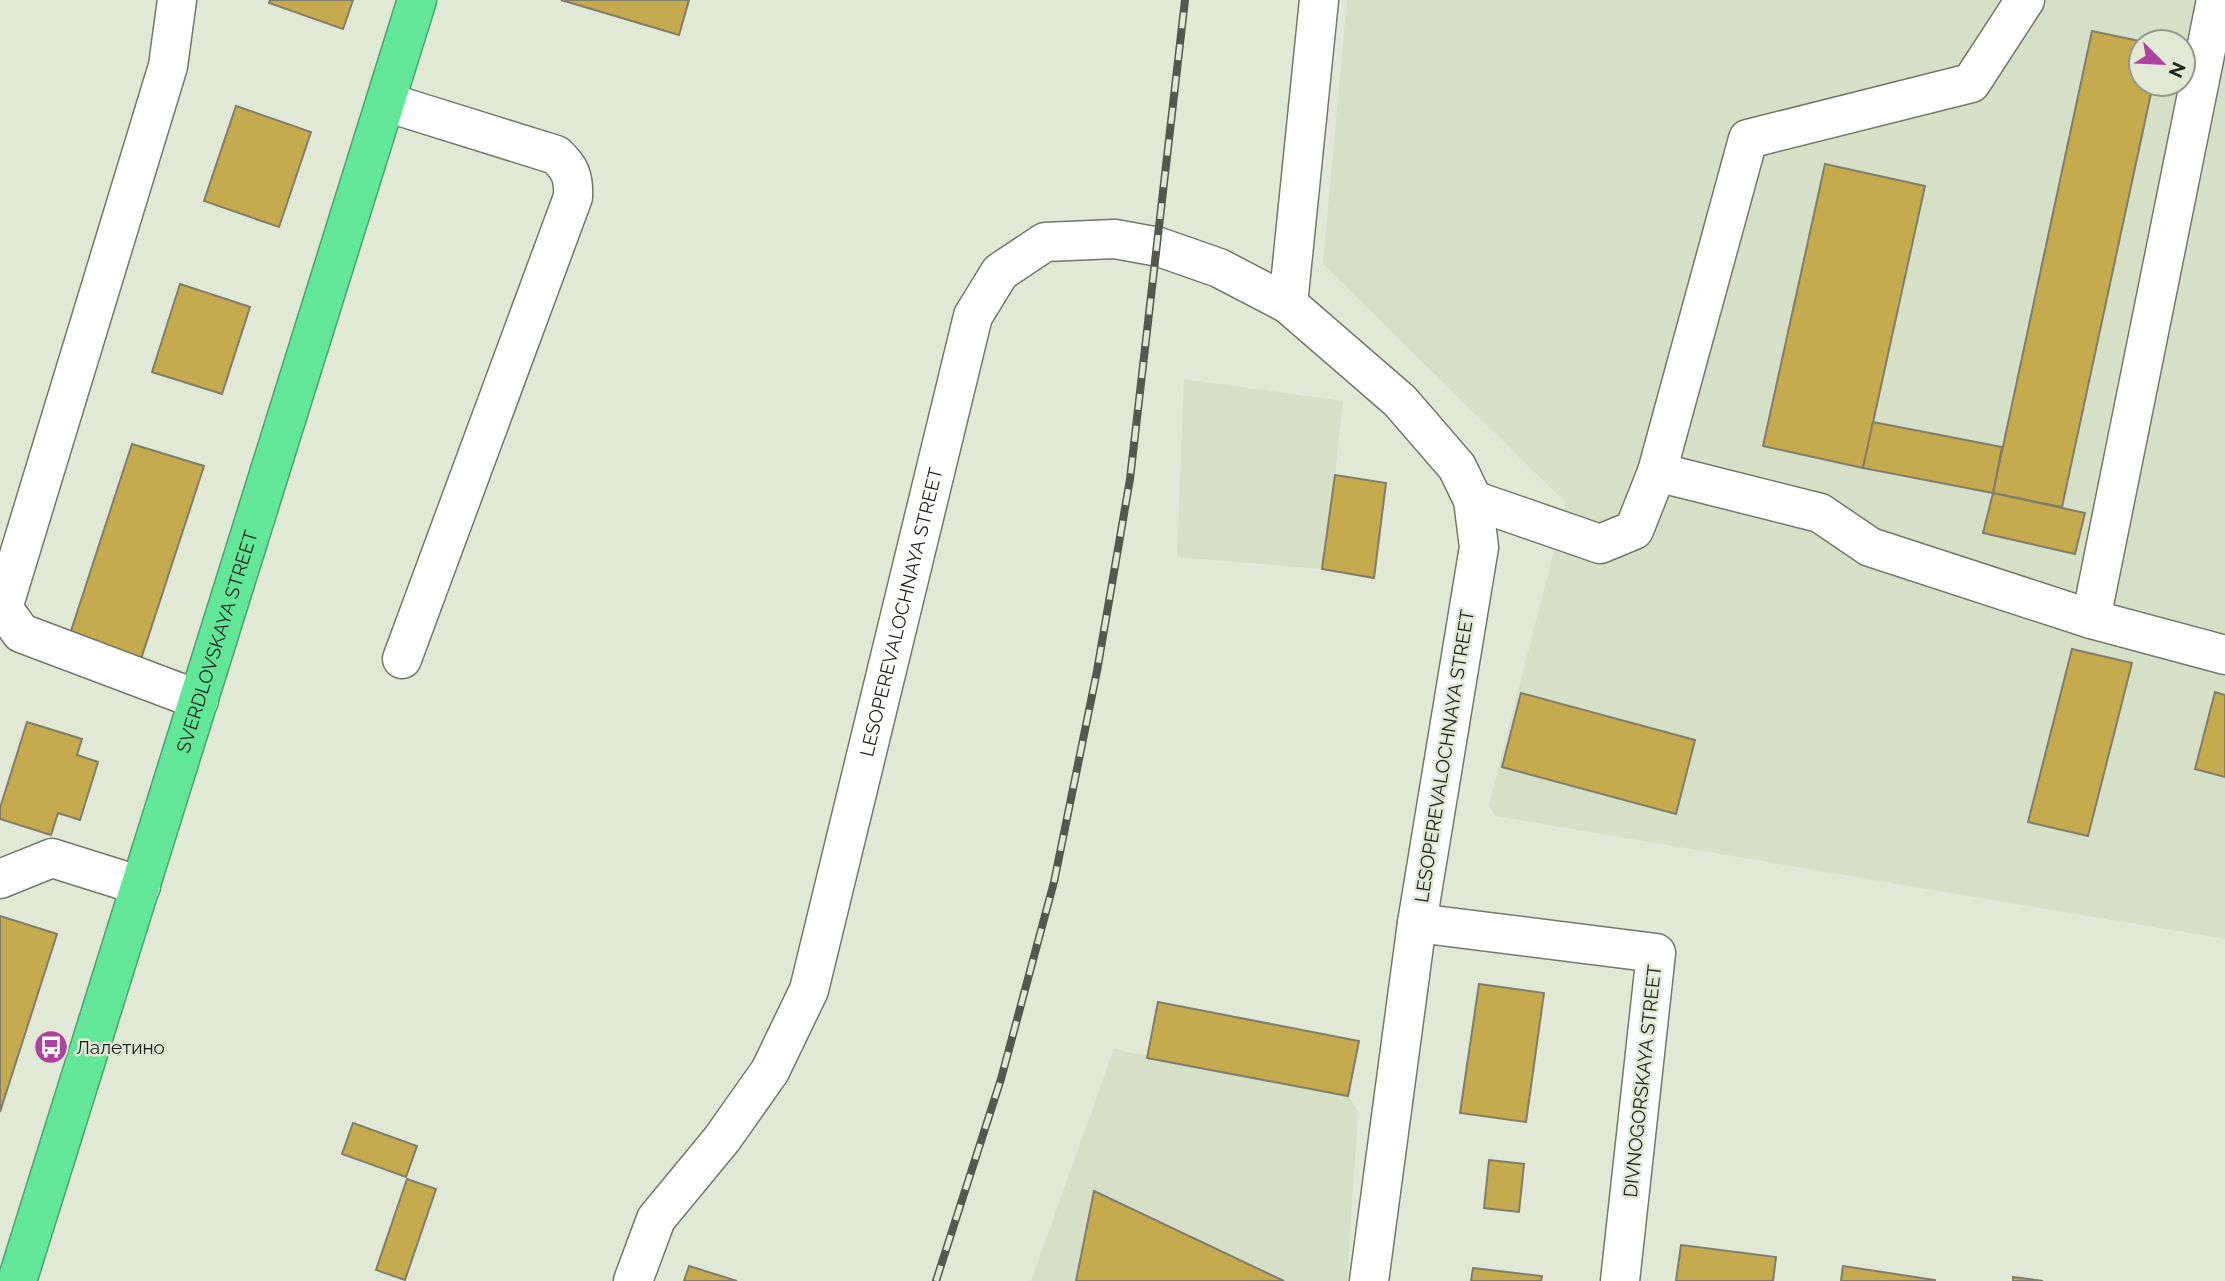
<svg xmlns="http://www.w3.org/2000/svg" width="2225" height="1281" font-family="Raleway,sans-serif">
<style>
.built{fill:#d6e0c6;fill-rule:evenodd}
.building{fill:#c5ab4d;stroke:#817d6b;stroke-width:2}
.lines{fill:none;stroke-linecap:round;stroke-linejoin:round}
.minor-casing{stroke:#737968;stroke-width:41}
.highway-casing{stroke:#4aa26d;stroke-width:41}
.minor{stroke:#fff;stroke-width:38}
.highway{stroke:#62e799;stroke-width:38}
.rail-casing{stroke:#54584e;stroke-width:8}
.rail{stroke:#e1e8d5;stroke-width:5;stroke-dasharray:16;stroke-linecap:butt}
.labels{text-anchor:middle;stroke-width:5;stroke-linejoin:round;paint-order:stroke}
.street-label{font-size:19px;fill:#1e211a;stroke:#e1e8d5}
.poi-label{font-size:19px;fill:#1e211a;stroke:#e1e8d5;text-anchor:start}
</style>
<rect width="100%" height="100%" fill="#e1e8d5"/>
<g class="built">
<path d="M1347 0H2225V939L1495 816 1489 806 1566 503 1323 264ZM2141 42H2183V84H2141Z"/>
<path d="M1184 379 1343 401 1335 475 1386 483 1374 578 1322 569 1177 557Z"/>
<path d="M1114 1049 1348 1096 1358 1111 1347 1281H1031Z"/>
</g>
<g class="building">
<path d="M270 0H353L343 29 269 3Z"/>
<path d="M561 0H689L679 35Z"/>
<path d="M2092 31 2144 42H2141V84H2153L2062 507 1993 493Z"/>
<path d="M236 106 311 132 279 227 204 201Z"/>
<path d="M1825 164 1925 186 1863 468 1763 446Z"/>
<path d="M180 284 250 307 222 394 152 372Z"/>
<path d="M1873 422 2002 447 1993 493 1863 468Z"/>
<path d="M132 444 204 466 141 659 69 637Z"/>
<path d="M1335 475 1386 483 1374 578 1322 569Z"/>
<path d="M1993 493 2085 513 2075 554 1983 533Z"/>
<path d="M2072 649 2132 663 2088 836 2028 822Z"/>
<path d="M2215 692 2225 695V777L2195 769Z"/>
<path d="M1521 693 1695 740 1676 814 1502 767Z"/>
<path d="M27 722 82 739 77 755 98 762 80 820 58 813 51 835 0 819V808Z"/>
<path d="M0 916 57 934 0 1112Z"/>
<path d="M1479 984 1544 993 1526 1122 1460 1113Z"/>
<path d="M1158 1002 1359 1041 1348 1096 1147 1058Z"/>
<path d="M353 1123 417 1146 406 1177 342 1154Z"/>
<path d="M1489 1160 1524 1164 1519 1212 1484 1208Z"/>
<path d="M407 1179 436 1189 405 1280 376 1270Z"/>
<path d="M1094 1191 1284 1281H1076Z"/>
<path d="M1681 1245 1776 1257 1773 1281H1676Z"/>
<path d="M689 1266 737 1281H684Z"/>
<path d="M1843 1266 1935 1280V1281H1841Z"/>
<path d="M1473 1268 1542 1276 1541 1281H1471Z"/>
<path d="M2013 1277 2043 1281H2013Z"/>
</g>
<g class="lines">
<g class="minor-casing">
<g id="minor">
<path d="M177 0 168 66 3 608 21 633 199 700"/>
<path d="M386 102 556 155C570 168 574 177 573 197L402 659"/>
<path d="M1288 304 1319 0"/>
<path d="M1657 472 1820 513 1870 547 2091 619 2216 0"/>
<path d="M1473 500 1600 544 1634 530 1657 472 1748 139 1971 83 2025 0"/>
<path d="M2091 619 2225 655"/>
<path d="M0 879 52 858 141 886"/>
<path d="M1417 923 1656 953 1620 1281"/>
<path id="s1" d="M633 1281 656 1219 722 1139 770 1071 809 990 973 316 1000 272 1045 242 1115 239 1159 247 1219 268 1288 304 1400 401 1457 467 1473 500 1479 547 1417 923 1369 1281"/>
</g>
</g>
<g class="highway-casing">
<g id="highway">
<path id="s2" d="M17 1281 417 0"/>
</g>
</g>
<use href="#minor" class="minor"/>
<use href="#highway" class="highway"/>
<g class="rail-casing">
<path id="rail" d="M936 1281 1001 1079 1054 882 1097 671 1130 479 1185 0"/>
</g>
<use href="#rail" class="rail"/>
</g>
<defs>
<g id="bus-disc" transform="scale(1.75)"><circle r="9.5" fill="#af42a1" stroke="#e1e8d5"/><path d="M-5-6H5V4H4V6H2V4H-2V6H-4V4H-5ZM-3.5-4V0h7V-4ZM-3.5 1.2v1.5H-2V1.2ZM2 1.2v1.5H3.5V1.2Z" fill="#fff"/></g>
</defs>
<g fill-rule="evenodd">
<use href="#bus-disc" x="51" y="1047"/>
</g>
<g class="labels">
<g class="street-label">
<text dy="7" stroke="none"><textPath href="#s1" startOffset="732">LESOPEREVALOCHNAYA STREET</textPath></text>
<text dy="7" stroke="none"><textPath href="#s2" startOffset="670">SVERDLOVSKAYA STREET</textPath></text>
<text transform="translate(1444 756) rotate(-81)" y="7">LESOPEREVALOCHNAYA STREET</text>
<text transform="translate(1642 1081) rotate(-84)" y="7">DIVNOGORSKAYA STREET</text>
</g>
<g class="poi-label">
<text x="76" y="1054">Лалетино</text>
</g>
</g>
<g transform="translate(2162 63) rotate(114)"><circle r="33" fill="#e1e8d5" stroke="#93988a" stroke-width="2"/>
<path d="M0-5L12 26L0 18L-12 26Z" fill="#af42a1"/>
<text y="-10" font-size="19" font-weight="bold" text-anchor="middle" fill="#1e211a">N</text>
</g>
</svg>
